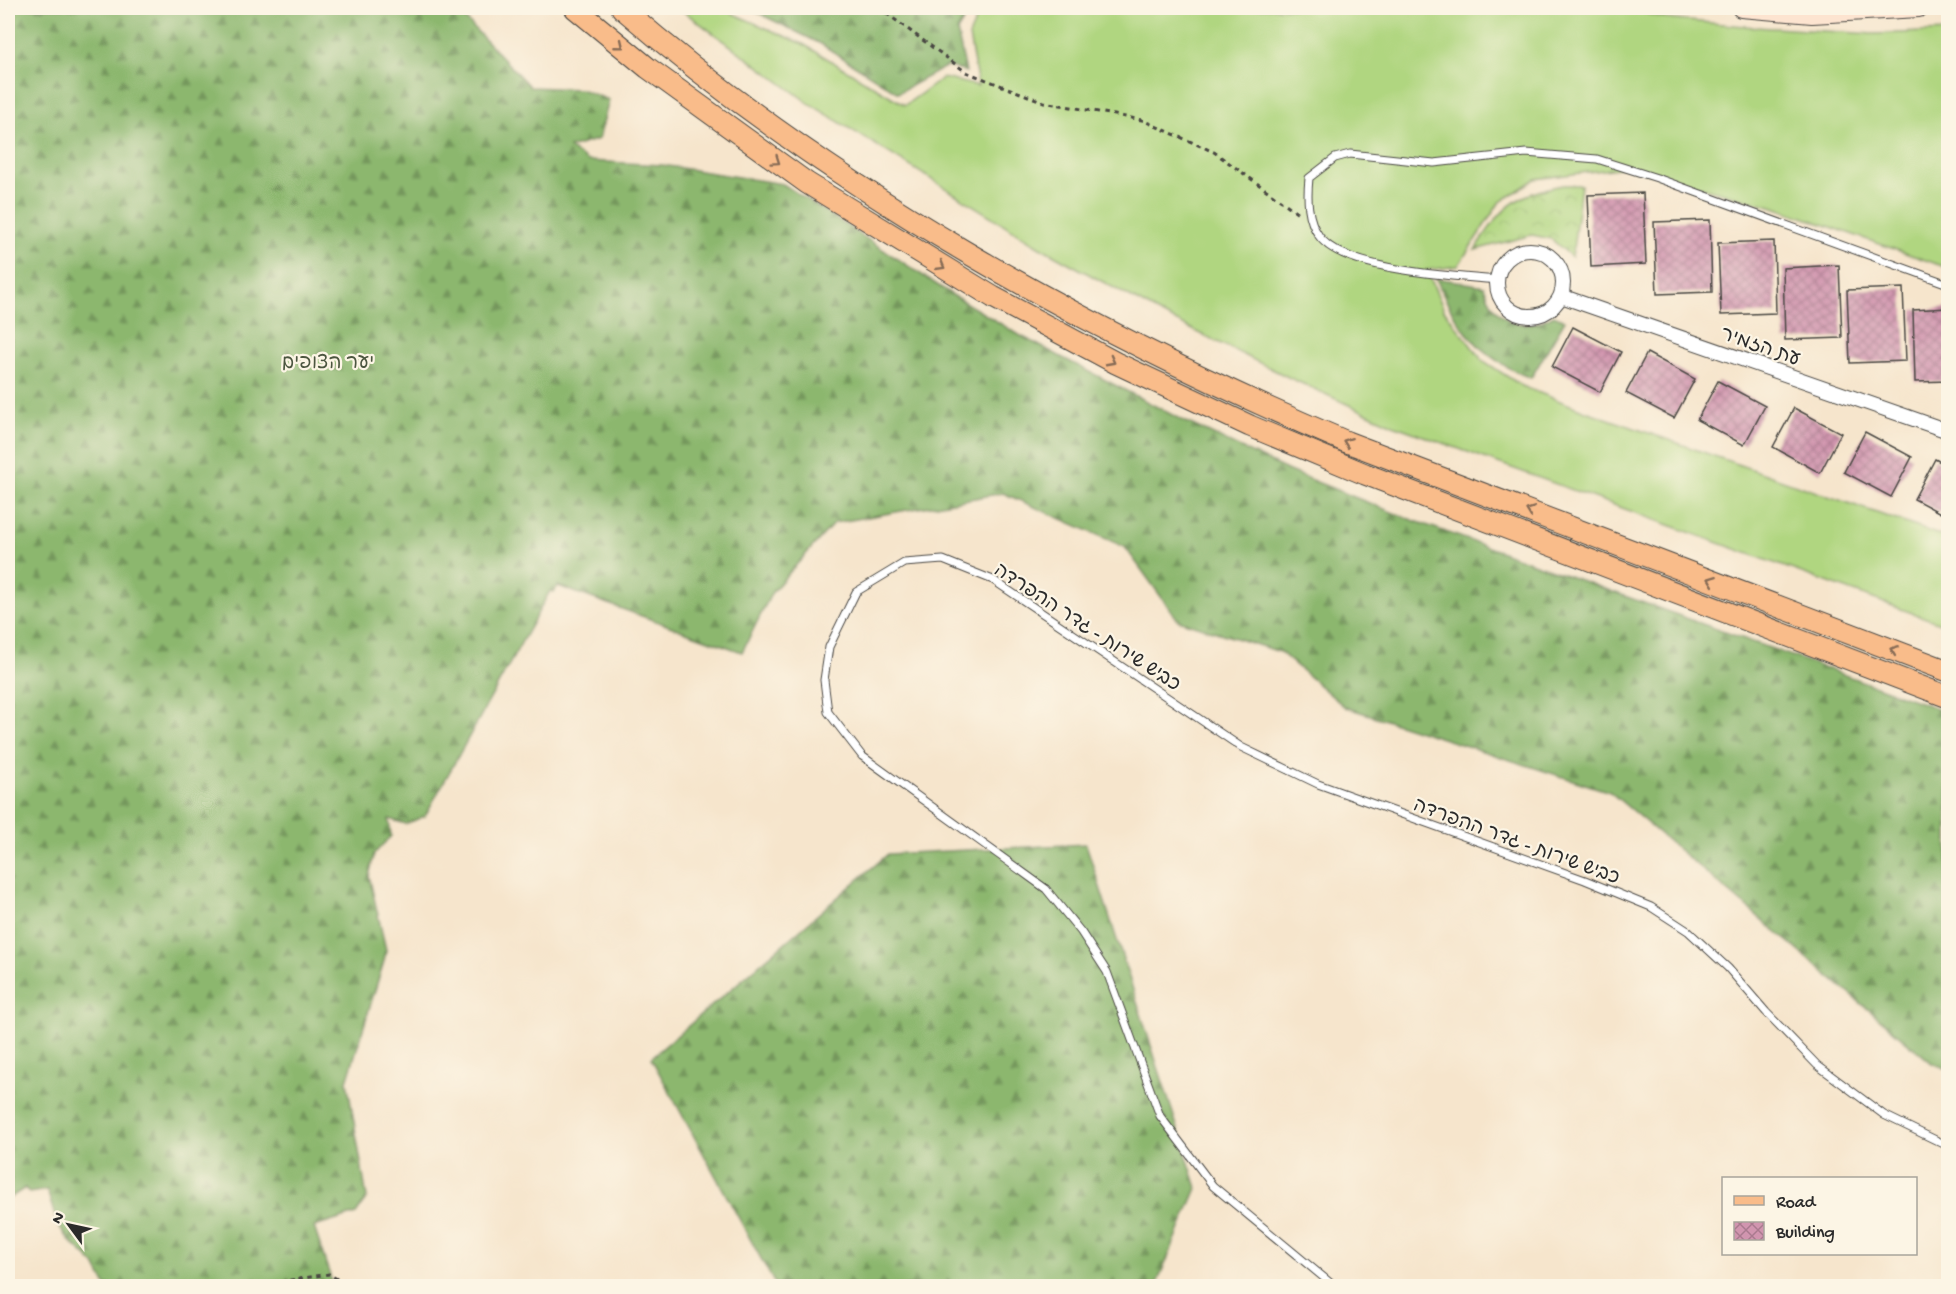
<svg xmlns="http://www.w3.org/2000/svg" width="1956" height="1294" font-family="'Gochi Hand','Playpen Sans Hebrew',sans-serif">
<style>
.grass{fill:#b0d680;stroke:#6e8056;stroke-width:1.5}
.forest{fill:url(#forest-firs);stroke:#5c714c;stroke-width:1.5}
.park{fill:url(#park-crowns);stroke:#6e8056;stroke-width:1.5}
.building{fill:url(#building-cross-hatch)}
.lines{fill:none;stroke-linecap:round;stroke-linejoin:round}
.service-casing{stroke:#494743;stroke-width:9}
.minor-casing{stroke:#494743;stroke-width:16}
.secondary-casing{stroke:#494743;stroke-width:20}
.primary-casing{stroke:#494743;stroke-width:23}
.path{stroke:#494743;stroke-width:3;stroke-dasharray:4.5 4.5;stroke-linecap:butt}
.service{stroke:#fff;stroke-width:7}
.minor{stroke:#fff;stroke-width:14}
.secondary{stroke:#fde4d0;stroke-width:18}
.primary{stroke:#f9bc8a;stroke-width:21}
.oneway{stroke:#886c56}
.labels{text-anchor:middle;stroke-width:4.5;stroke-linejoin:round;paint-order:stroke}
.street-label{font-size:20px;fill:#2b2b2b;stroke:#fcf5e5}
.park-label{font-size:20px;fill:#4c5640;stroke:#fcf5e5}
</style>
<defs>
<pattern id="forest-firs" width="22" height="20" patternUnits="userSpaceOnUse" patternTransform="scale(1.5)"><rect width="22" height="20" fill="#8cb76e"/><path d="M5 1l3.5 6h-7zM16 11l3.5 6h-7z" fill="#73955b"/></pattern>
<pattern id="park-crowns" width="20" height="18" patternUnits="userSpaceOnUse" patternTransform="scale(1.5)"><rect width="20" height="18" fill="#b0d680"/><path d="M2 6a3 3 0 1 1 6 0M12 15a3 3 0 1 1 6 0" fill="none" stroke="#98b86f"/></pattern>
<pattern id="building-cross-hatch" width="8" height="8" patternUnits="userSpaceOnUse" patternTransform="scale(1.5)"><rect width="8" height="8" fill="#d195af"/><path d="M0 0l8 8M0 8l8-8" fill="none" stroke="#aa7a8f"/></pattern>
</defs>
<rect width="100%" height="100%" fill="#fcf5e5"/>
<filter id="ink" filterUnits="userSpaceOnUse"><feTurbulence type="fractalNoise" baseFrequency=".0167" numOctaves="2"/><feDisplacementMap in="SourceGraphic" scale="12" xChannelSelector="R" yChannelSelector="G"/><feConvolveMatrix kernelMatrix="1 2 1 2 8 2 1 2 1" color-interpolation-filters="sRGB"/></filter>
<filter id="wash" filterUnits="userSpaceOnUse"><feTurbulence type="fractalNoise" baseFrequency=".008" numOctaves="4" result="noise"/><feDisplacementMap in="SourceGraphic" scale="24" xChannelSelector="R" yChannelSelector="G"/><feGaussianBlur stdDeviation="1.35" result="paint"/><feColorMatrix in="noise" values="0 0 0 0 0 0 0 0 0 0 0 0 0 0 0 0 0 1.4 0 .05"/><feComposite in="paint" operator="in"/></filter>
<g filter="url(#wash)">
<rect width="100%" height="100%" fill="#f6e5cc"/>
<path class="grass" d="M679 8H720L803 44 905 105 943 78 978 86 969 36 981 8H1627L1667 19 1755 27 1874 34 1948 31V268L1771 206 1626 167 1535 179 1499 203 1458 266 1427 270 1444 310 1482 360 1522 386 1583 410 1948 538V626L1393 425 1290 378 1159 313 1040 247 810 104Z"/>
<g class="forest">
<path d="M8 8H455L530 87 580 89 609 100 599 139 569 148 588 161 662 165 783 184 951 294 1021 336 1180 419 1289 471 1404 517 1948 712V1069L1932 1063 1610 792 1345 707 1280 652 1178 620 1125 547 1003 493 834 523 772 592 742 652 558 586 554 592 550 591 425 816 406 824 389 819 391 836 374 854 369 876 386 950 384 961 347 1081 367 1198 356 1214 314 1227 332 1282 329 1286H106L95 1265 69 1240 57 1223 47 1190 29 1193 25 1188 8 1199Z"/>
<path d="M748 8H971L957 31 966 72 947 66 898 93 821 44Z"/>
<path d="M1436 278 1484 286C1495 321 1521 335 1554 315L1565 320 1531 378C1482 360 1455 326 1436 278Z"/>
<path d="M1086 844 1197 1188 1156 1286H776L651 1058 888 854Z"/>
</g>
<path class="park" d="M1563 185H1581L1572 257 1551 239 1532 235 1475 250C1502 208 1513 194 1563 185Z"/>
<g id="blocks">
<g class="building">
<path d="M1643 193 1646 264 1591 267 1588 195Z"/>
<path d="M1710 220 1712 292 1657 294 1654 222Z"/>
<path d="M1774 241 1776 313 1721 315 1718 243Z"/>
<path d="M1839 265 1842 338 1785 340 1783 268Z"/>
<path d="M1903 288 1906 361 1850 363 1847 290Z"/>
<path d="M1948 308V381L1915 382 1913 310Z"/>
<path d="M1573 327 1621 352 1600 392 1552 367Z"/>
<path d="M1647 353 1695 379 1674 418 1626 393Z"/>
<path d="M1718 381 1765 406 1744 445 1697 420Z"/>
<path d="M1794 408 1841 433 1820 473 1773 447Z"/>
<path d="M1865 432 1912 457 1891 497 1844 472Z"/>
<path d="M1935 459 1948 466V517L1914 499Z"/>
</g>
</g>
</g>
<g filter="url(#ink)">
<use href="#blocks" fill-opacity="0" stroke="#494743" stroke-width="1.5"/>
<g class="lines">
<g class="service-casing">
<g id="service">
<path d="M1497 280C1455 276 1343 271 1319 236 1307 219 1307 198 1309 178L1335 158 1350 154 1434 163 1526 153 1597 159 1657 178 1948 284"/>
<path d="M1334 1286 1213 1186 1160 1116 1107 972 1081 932 1046 889 862 756 828 712 824 680 829 647 856 592 904 563 943 560 993 580 1241 747 1318 784 1585 880 1651 907 1688 931 1728 968 1766 1012 1817 1065 1884 1115 1948 1146"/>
</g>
</g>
<g class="minor-casing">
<g id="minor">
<circle cx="1530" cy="283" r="33"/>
<path d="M1561 296 1948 431"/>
</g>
</g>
<g class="secondary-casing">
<path id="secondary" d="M1741 8 1812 14 1919 8"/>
</g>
<g class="primary-casing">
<g id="primary">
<path d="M575 8 648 68 807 183 993 297 1116 363 1250 426 1365 474 1948 697"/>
<path d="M622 8C832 190 1091 334 1347 442L1948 671"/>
</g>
</g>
<g class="path">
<path d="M879 8 966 72 1044 102 1142 120 1214 152 1298 213"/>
<path d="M254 1286 329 1274 348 1286"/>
</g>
<use href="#service" class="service"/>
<use href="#minor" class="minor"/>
<use href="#secondary" class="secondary"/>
<use href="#primary" class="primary"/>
</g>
<defs><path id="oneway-chevron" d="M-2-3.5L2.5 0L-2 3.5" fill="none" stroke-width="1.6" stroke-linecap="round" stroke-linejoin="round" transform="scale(1.5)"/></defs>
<g class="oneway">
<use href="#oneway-chevron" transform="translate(620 45) rotate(39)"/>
<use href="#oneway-chevron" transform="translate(776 161) rotate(35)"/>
<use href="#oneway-chevron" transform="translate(941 266) rotate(30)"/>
<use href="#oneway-chevron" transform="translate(1111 361) rotate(28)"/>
<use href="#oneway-chevron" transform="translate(1347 442) rotate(-159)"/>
<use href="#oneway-chevron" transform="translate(1530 511) rotate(-159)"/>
<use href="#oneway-chevron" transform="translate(1712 580) rotate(-159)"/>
<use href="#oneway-chevron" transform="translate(1894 650) rotate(-159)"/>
</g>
</g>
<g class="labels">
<g class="street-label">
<text transform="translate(1761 345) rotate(19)" y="7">עת הזמיר</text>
<text transform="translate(1088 626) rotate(33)" y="7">כביש שירות - גדר ההפרדה</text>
<text transform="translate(1517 840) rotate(20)" y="7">כביש שירות - גדר ההפרדה</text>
</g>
<g class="park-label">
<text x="328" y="368">יער הצופים</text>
</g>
</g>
<rect width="1956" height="1294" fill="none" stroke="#fcf5e5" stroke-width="30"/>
<rect x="1722" y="1177" width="195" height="78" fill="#fcf5e5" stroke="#a8a49b" stroke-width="1.5"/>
<rect x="1734" y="1196" width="30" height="9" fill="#f9bc8a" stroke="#a8a49b" stroke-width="1.5"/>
<text x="1776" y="1207" font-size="18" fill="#2b2b2b">Road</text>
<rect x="1734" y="1222" width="30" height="18" fill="url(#building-cross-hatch)" stroke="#a8a49b" stroke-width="1.5"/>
<text x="1776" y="1237" font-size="18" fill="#2b2b2b">Building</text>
<g transform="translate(69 1225) rotate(303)" stroke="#fcf5e5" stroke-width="4.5" paint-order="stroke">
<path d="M0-4.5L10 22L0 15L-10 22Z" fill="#2b2b2b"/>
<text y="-9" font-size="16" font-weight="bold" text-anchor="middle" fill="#2b2b2b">N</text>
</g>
</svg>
